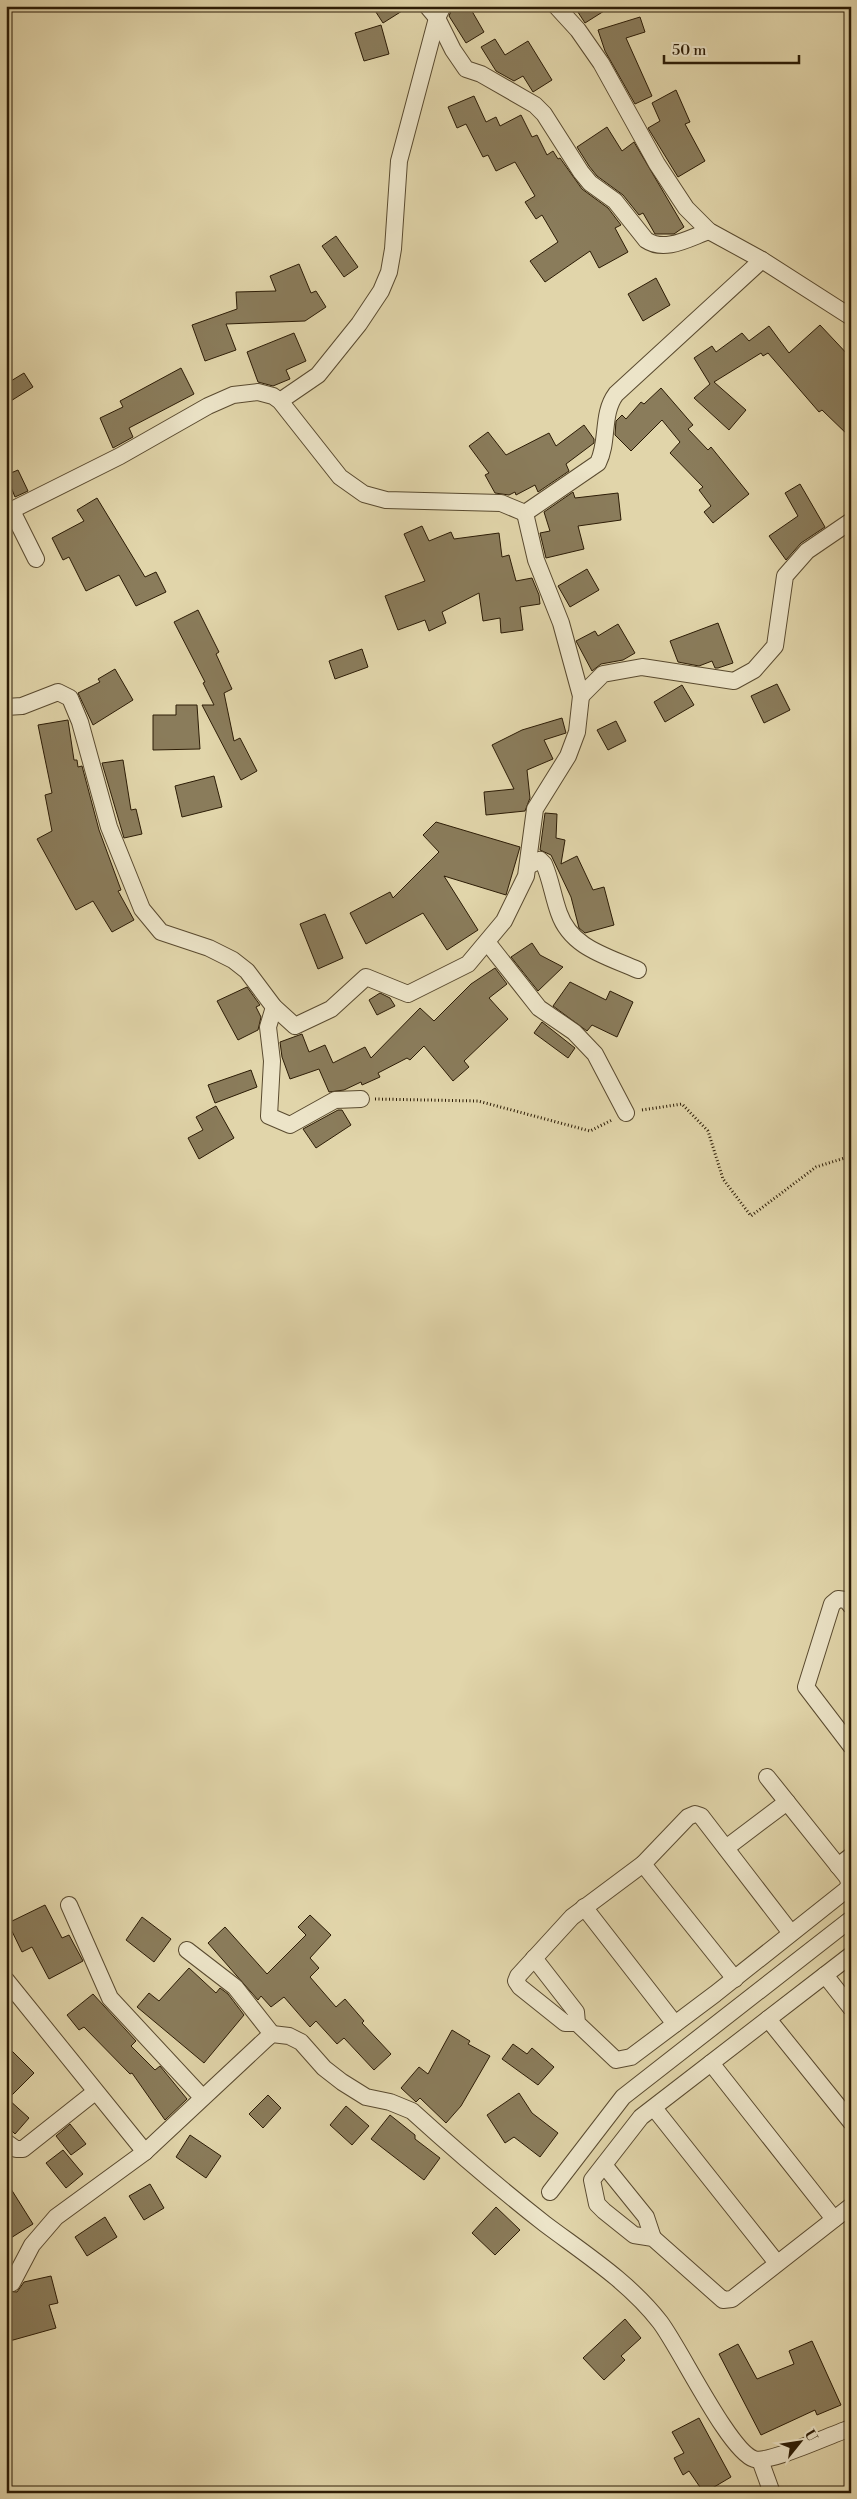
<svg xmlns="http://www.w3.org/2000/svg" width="857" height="2499" font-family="'Libre Bodoni',serif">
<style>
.building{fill:#8a7c5b;stroke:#2c1c06}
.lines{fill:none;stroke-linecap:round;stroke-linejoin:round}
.minor-casing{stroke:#594a2f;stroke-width:18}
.path{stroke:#2c1c06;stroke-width:3;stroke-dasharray:1 2.5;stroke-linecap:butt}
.minor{stroke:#ece4c8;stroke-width:16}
</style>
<rect width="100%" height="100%" fill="#e1d5aa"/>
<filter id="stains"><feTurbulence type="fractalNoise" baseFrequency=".004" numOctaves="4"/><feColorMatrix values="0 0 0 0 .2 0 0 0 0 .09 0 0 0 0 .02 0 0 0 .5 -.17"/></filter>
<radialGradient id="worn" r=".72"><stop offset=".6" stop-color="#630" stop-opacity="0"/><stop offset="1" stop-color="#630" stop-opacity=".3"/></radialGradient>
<g class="building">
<path d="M372 6H410L383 23Z"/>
<path d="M453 6H469L484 32 466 43 449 16Z"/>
<path d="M574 6H612L585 23Z"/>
<path d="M640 17 645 32 626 38 652 96 635 104 605 51 598 30Z"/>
<path d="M381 25 389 54 364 61 355 33Z"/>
<path d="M495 39 505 55 528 41 552 80 533 92 523 76 514 81 496 71 481 47Z"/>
<path d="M676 90 690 122 685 124 705 161 678 177 648 128 660 121 652 103Z"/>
<path d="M474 96 486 122 496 117 500 126 521 115 532 137 537 135 547 155 553 151 558 159 560 158 582 189 608 208 621 225 615 228 628 252 599 268 590 251 545 282 530 261 558 242 542 215 536 219 525 202 535 196 515 162 496 171 488 155 483 157 466 124 457 128 448 107Z"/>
<path d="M607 127 622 151 634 142 684 227 674 234H655L643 213 639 215 623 195 597 176 589 166 577 147Z"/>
<path d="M336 236 358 267 344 277 322 246Z"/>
<path d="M299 264 311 293 316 291 326 307 305 321 226 324 236 350 205 361 192 325 237 309 236 292 276 291 270 276Z"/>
<path d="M656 278 670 305 643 321 628 294Z"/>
<path d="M820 325 851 358V438L822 410 819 412 768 353 763 356 761 353 714 382 746 410 729 430 694 398 710 384 694 358 712 346 716 352 742 333 749 341 769 326 789 353Z"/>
<path d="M294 333 306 361 286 370 290 379 273 386 258 382 247 352Z"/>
<path d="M181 368 194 394 129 428 133 437 113 448 100 418 123 407 120 401Z"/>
<path d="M24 373 33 387 6 404V384Z"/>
<path d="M661 388 693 425 688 429 708 450 711 447 749 494 713 523 704 512 711 506 699 490 703 487 670 453 680 442 662 420 631 451 615 435 616 421 622 415 626 419 641 402 644 404Z"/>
<path d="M584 425 594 439V443L566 464 569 471 538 492 535 485 516 495 515 492 509 495 495 493 485 475 489 473 469 446 488 432 506 455 549 433 556 446Z"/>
<path d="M18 470 28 491 15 497 6 475Z"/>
<path d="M800 484 825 527 801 543 786 560 769 536 798 516 785 493Z"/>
<path d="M573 492 575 498 618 493 621 520 578 526 584 549 546 558 540 533 550 531 544 512Z"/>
<path d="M97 498 145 577 156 572 166 592 136 606 119 575 86 591 69 557 63 560 52 538 84 521 77 510Z"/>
<path d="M422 526 429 541 451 532 454 539 499 533 502 557 509 555 516 581 532 578 539 595 540 604 520 607 523 630 501 633 500 618 483 621 479 593 442 612 446 623 429 631 425 620 398 630 385 596 425 581 404 534Z"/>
<path d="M587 569 599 590 570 607 558 586Z"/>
<path d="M198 610 219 652 216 654 232 689 224 693 234 741 240 738 257 771 241 780 202 705H214L203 683 205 682 174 622Z"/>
<path d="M718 623 733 663 718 668H715L712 661 699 666 678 662 670 641Z"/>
<path d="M618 624 635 653 623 660 601 664 592 671 576 641 595 631 598 636Z"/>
<path d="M362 649 368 667 335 679 329 661Z"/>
<path d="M115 669 133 700 93 725 78 693 100 682 98 679Z"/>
<path d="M777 684 790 710 764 723 751 696Z"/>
<path d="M682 685 694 705 665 722 654 702Z"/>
<path d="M176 705H197L200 749 153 750V715H176Z"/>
<path d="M562 718 566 733 544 740 553 759 527 770 530 798 525 811 486 815 484 792 514 789 492 745 522 730Z"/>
<path d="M68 720 74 760H77L78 767 82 766 99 830 121 890 118 891 134 920 112 932 93 901 76 910 37 839 52 831 45 795 52 793 38 725Z"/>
<path d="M616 721 626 741 608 750 597 730Z"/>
<path d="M123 760 131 810 136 809 142 834 124 838 102 763Z"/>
<path d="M214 776 222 807 182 817 175 786Z"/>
<path d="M545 813 557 814 556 838 565 840 561 864 577 856 593 890 604 887 614 925 585 933 579 928 571 897 551 855 540 850Z"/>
<path d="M436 822 520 847 506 895 444 876 478 930 447 950 423 913 366 944 350 913 390 892 393 898 439 852 423 835Z"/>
<path d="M325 914 343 958 318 969 300 924Z"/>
<path d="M532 943 540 955 563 967 538 991 511 957Z"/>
<path d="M495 968 507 984 489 998 508 1019 464 1061 469 1067 453 1081 424 1046 410 1060 407 1058 378 1073 380 1077 362 1085 361 1082 344 1090 329 1092 319 1069 290 1079 282 1057 280 1042 302 1034 309 1052 325 1045 333 1063 365 1047 371 1058 420 1008 434 1021 471 984Z"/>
<path d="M570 982 606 1000 610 991 633 1002 617 1037 592 1025 587 1031 553 1006Z"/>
<path d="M247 987 260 1005 256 1007 261 1017 258 1030 238 1040 217 1001Z"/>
<path d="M380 993 390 998 395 1006 377 1015 369 1000Z"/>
<path d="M542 1022 575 1048 568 1058 534 1033Z"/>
<path d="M251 1070 257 1087 215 1103 208 1085Z"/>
<path d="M216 1106 234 1138 199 1159 188 1138 203 1130 196 1117Z"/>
<path d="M338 1110H342L351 1125 316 1148 303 1129Z"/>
<path d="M45 1905 62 1938 69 1935 83 1961 49 1979 32 1947 22 1952 8 1923Z"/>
<path d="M310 1915 331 1935 310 1958 319 1968 310 1977 336 2007 345 1999 364 2021 362 2023 391 2054 374 2070 344 2038 337 2044 316 2021 310 2027 284 1997 271 2007 261 1996 258 2000 208 1943 225 1927 267 1974 306 1935 298 1927Z"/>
<path d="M142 1917 171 1939 154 1962 126 1940Z"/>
<path d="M189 1968 216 1993 220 1988 228 1994 244 2015 204 2063 137 2007 149 1993 159 2001Z"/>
<path d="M93 1994 136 2041 131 2046 155 2070 160 2066 187 2099 165 2120 132 2073 130 2074 84 2027 79 2030 67 2015Z"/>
<path d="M452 2030 470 2041 468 2044 490 2056 461 2106 446 2123 420 2098 416 2102 401 2088 419 2067 428 2074Z"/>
<path d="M513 2044 527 2054 532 2048 554 2067 538 2085 502 2059Z"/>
<path d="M6 2045 34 2073 8 2099 29 2118 15 2134 6 2125Z"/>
<path d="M519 2093 532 2113 558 2133 540 2157 514 2137 505 2143 487 2115Z"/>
<path d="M268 2095 281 2108 263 2128 249 2114Z"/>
<path d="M346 2106 369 2126 352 2145 330 2125Z"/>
<path d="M390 2115 415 2135V2139L440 2158 424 2180 371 2139Z"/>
<path d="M70 2124 86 2144 71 2155 56 2136Z"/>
<path d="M190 2135 221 2156 206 2178 176 2157Z"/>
<path d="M63 2150 83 2174 66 2188 46 2163Z"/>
<path d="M6 2181 33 2224 6 2241Z"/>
<path d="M150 2184 164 2208 144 2220 129 2196Z"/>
<path d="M496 2207 520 2230 495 2255 472 2233Z"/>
<path d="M105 2217 117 2237 87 2256 75 2237Z"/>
<path d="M51 2276 58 2303 49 2305 56 2328 6 2342V2291L17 2292 24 2282Z"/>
<path d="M625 2319 641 2338 621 2356 625 2360 604 2380 583 2358Z"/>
<path d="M812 2341 841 2405 817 2415 815 2410 761 2435 719 2354 738 2344 757 2379 794 2364 789 2351Z"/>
<path d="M699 2418 731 2477 704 2493 689 2471 683 2475 674 2458 684 2453 672 2432Z"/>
</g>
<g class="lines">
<g class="minor-casing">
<g id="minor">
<path d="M427 6 437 18 443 6"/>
<path d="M556 6 578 30 601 63 657 164 686 208 709 231 762 260 851 317"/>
<path d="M437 18 453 50 466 69 481 74 535 105 544 114 581 172 590 183 615 201 646 240C665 253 689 238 709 231"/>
<path d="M280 401 318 375 359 324 381 291 389 272 393 249 399 161 437 18"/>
<path d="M12 511 36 559"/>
<path d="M6 513 120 456 208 406 233 395 258 392 273 396 280 401 340 477 364 494 386 500 501 503 525 513"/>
<path d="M525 513 598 463C609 441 601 414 616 394L762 260"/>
<path d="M581 696 603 674 642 667 734 681 754 670 775 646 785 576 807 551 851 521"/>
<path d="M6 707 22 706 58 692 70 698 80 722 109 827 142 909 161 932 209 948 233 960 247 971 274 1007 295 1026 331 1009 366 977 408 994 468 964 504 921 526 876 535 809 568 756 577 732 581 696 561 623 536 560 525 513"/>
<path d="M528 866 540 860 544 864C551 880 553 897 559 913 571 948 607 956 638 970"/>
<path d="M487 942 539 1008 574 1032 595 1054 626 1113"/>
<path d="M274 1007 268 1027 272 1061 269 1116 290 1125 335 1100 361 1099"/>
<path d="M851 1606 846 1600 838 1599 832 1604 806 1687 851 1746"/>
<path d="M726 1848 787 1802"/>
<path d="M643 1864 735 1979"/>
<path d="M838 1866 851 1856"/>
<path d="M69 1905 110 1998 202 2097"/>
<path d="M584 1907 675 2024"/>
<path d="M187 1950 235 1987 272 2034"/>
<path d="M851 1955 641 2117 592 2180 597 2204 604 2211 634 2235 653 2238 723 2300 732 2299 851 2206"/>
<path d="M534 1958 576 2012 577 2023 616 2060 631 2057 715 1994 846 1890 850 1884 847 1877 767 1777"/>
<path d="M825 1975 851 2008"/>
<path d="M6 1980 145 2152"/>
<path d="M768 2019 851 2122"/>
<path d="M577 2023H565L520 1987 516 1981 518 1976 572 1917 643 1864 688 1817 695 1814 701 1816 791 1933"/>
<path d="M711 2063 834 2219"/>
<path d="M654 2108 777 2263"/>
<path d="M6 2142 16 2149H23L95 2092"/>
<path d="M604 2165 646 2217 653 2238"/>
<path d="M550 2192 623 2097 851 1919"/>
<path d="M12 2283 32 2245 56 2217 145 2152 265 2040 272 2034 289 2036 301 2042 324 2068 342 2082 366 2097 390 2102 412 2111C455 2150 499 2188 545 2224 585 2254 629 2282 660 2322 680 2348 729 2451 754 2459 769 2464 832 2434 851 2428"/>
<path d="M760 2460 772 2493"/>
</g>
</g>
<g class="path">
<path d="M375 1099 478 1101 590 1131 612 1120"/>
<path d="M642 1110 682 1104 708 1131 723 1179 751 1216 816 1167 851 1156"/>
</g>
<use href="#minor" class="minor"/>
</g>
<rect width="857" height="2499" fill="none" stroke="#e1d5aa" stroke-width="25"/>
<rect x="8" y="8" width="842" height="2484" fill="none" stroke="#2c1c06" stroke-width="2.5"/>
<rect x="12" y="12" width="832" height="2474" fill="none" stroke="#2c1c06"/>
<g transform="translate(800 2442) rotate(60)" stroke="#ece4c8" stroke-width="4" paint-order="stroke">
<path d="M0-4L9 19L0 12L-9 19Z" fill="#2c1c06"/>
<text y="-8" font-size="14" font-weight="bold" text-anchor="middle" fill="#2c1c06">U</text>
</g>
<path d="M664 55v8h135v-8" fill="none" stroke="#2c1c06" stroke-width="2.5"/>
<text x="672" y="55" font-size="15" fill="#2c1c06" stroke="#ece4c8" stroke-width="4" paint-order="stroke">50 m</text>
<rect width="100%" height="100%" filter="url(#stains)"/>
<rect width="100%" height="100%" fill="url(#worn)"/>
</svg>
